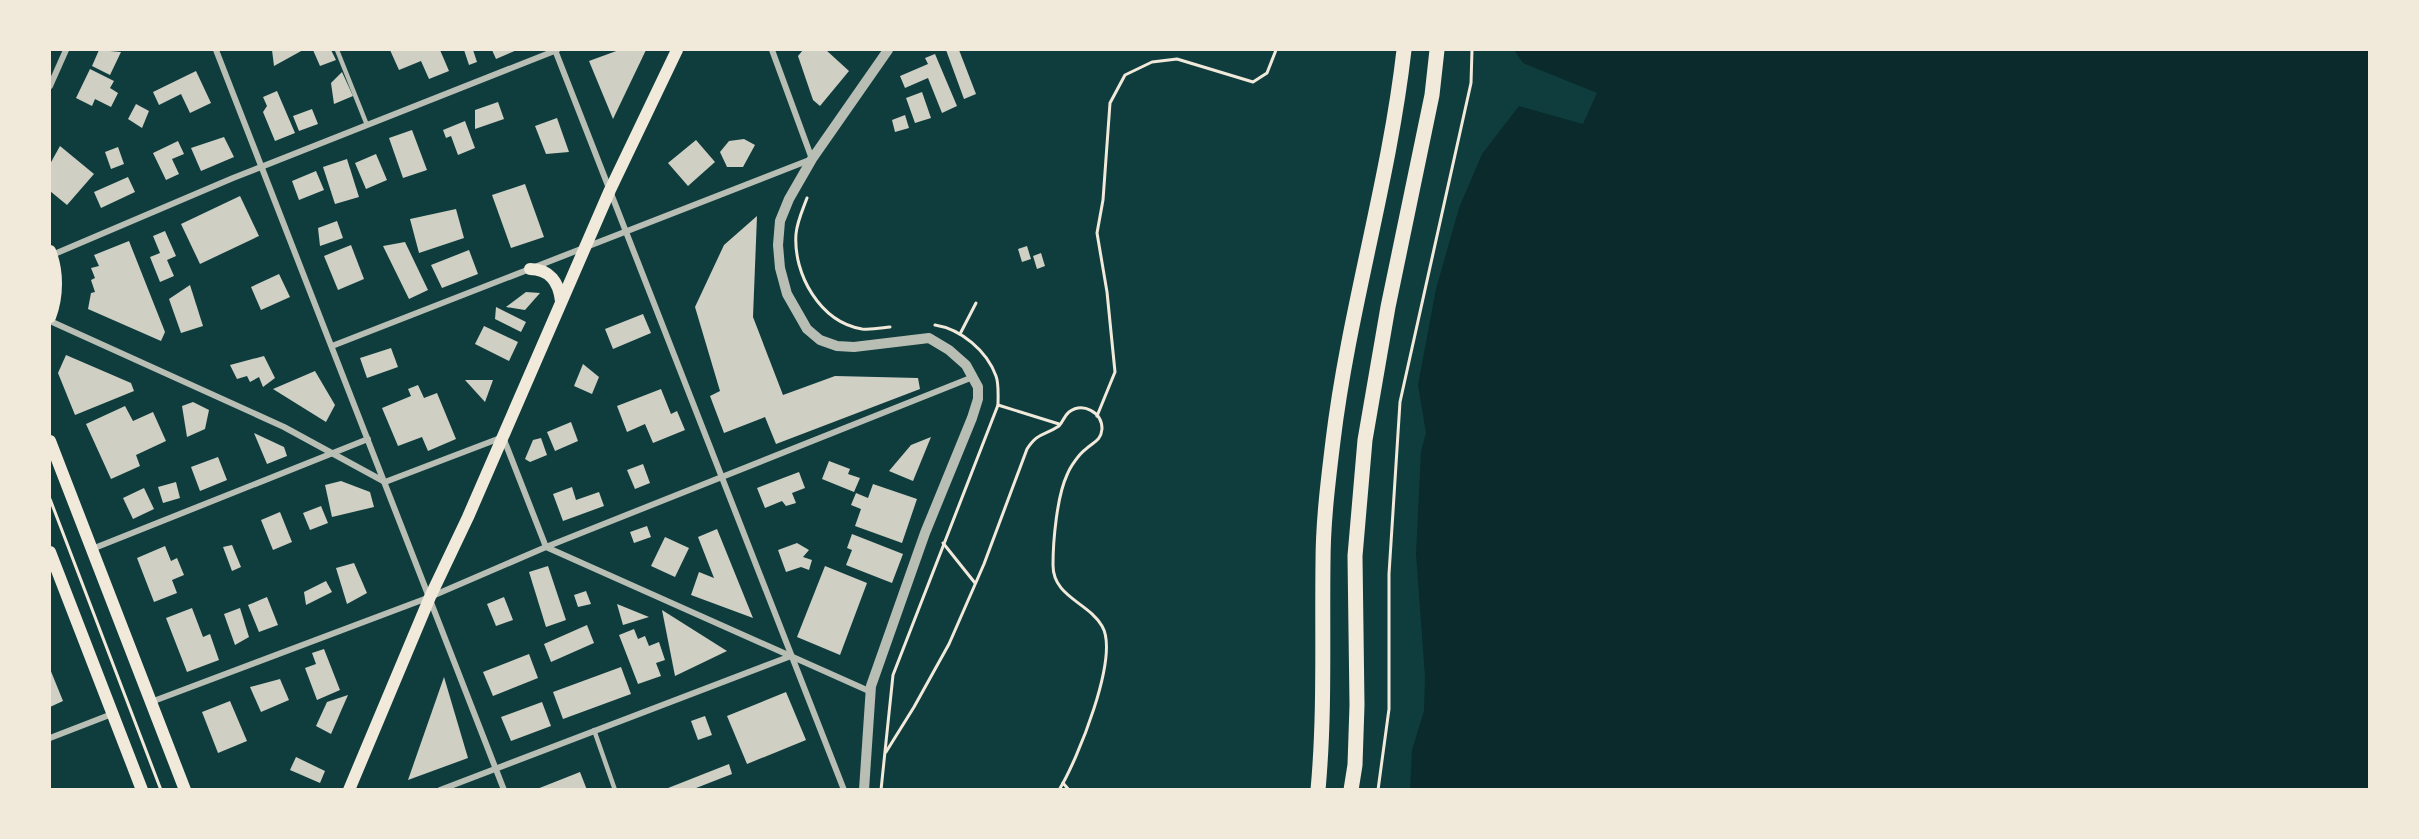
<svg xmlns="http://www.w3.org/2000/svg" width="2419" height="839" font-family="'Noto Sans',sans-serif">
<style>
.water{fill:#0a2a2b}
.building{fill:#cfcfc3}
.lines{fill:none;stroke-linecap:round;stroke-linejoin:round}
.path{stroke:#f1e9da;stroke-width:3}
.service{stroke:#b8beb3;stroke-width:4.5}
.minor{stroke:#b8beb3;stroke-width:6}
.tertiary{stroke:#b8beb3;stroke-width:10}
.secondary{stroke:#f1e9da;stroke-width:12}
.trunk{stroke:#f1e9da;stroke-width:15}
</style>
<rect width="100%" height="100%" fill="#0f3d3e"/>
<path class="water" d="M1514 50H2369V789H1410L1412 750 1424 711 1425 677 1416 554 1421 451 1426 433 1418 385 1436 289 1459 208 1482 154 1519 106 1583 124 1597 93 1523 63Z"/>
<g class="building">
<path d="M99 50 121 52 110 75 92 66Z"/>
<path d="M272 50H303L274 66Z"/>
<path d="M313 50H331L336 60 320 66Z"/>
<path d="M390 50H440L449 71 429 79 421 61 399 70Z"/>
<path d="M464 50H473L477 62 469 65Z"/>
<path d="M492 50H517L496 59Z"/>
<path d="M619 50H646L613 119 589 61Z"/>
<path d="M803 50H826L849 71 820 106 813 100 798 56Z"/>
<path d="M946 50H959L976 94 964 99Z"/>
<path d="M935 54 957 106 942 113 928 78 905 88 900 76 928 64 925 58Z"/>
<path d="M90 69 114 81 110 88 118 93 111 107 95 99 92 106 76 98Z"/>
<path d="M196 71 211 103 190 113 181 94 159 105 153 92Z"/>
<path d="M342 72 353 96 334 104 331 83Z"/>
<path d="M277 91 295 133 275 141 263 112 267 106 263 97Z"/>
<path d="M922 92 931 118 915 123 906 98Z"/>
<path d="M498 102 504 119 475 129V110Z"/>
<path d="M136 104 149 111 142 128 128 119Z"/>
<path d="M312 109 318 124 299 131 293 116Z"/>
<path d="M905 115 909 128 895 132 892 120Z"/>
<path d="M557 118 569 152 546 154 535 126Z"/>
<path d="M465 121 475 148 458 155 451 136 446 138 443 130Z"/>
<path d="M412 130 427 170 403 178 389 138Z"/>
<path d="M224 137 234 157 201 171 191 148Z"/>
<path d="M744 139 755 145 743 167H727L720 152 729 141Z"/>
<path d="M696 140 715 162 688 186 668 163Z"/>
<path d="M178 141 184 154 172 159 179 174 166 180 153 153Z"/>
<path d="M60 146 94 174 67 205 50 191V164Z"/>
<path d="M118 147 124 164 111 169 105 152Z"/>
<path d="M376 154 387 180 366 189 355 163Z"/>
<path d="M347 159 359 197 335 204 323 167Z"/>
<path d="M316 171 324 190 299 200 292 181Z"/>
<path d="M128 177 135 192 101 208 94 192Z"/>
<path d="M525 184 544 237 511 248 492 195Z"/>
<path d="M240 196 259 236 200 264 181 224Z"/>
<path d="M456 209 464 238 419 253 410 219Z"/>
<path d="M757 216 753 317 783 395 835 376 918 378 920 389 776 444 765 417 724 433 710 396 720 391 695 307 724 245Z"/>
<path d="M337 221 343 238 320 246 318 228Z"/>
<path d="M165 231 176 256 167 260 174 276 160 282 150 257 160 253 153 236Z"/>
<path d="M129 241 165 332 161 341 88 309 91 293 95 292 91 280 95 278 91 268 99 266 94 255Z"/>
<path d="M405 242 428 290 409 299 383 246Z"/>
<path d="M351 245 364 279 338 290 324 256Z"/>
<path d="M1027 246 1031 259 1022 262 1018 249Z"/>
<path d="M469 250 478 274 442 288 431 265Z"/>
<path d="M1041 253 1045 266 1037 269 1033 256Z"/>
<path d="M279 274 290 297 261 310 251 287Z"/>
<path d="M190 285 203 326 181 333 169 299Z"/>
<path d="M526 292 540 293 525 310 506 307Z"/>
<path d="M496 307 526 322 521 332 495 319Z"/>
<path d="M643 314 651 333 613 349 605 329Z"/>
<path d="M484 326 518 342 509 361 475 344Z"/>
<path d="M391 348 398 367 367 378 360 358Z"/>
<path d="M66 355 131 383 134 391 75 415 58 373Z"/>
<path d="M264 356 275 378 263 387 259 377 250 382 247 376 237 379 230 365Z"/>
<path d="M583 364 599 377 592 394 574 386Z"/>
<path d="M315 371 335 405 326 422 273 389Z"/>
<path d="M465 380H493L485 402Z"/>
<path d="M418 385 424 398 437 393 456 439 428 451 422 437 398 446 382 408 411 396 408 389Z"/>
<path d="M661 389 671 414 677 411 685 430 653 443 645 424 627 432 617 406Z"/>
<path d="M193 402 209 410 205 429 187 437 182 406Z"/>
<path d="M125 406 133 421 153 412 166 441 136 455 140 466 111 479 86 424Z"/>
<path d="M571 422 578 441 555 451 547 432Z"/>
<path d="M254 433 284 447 287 456 267 464Z"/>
<path d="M931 437 913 481 889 471 911 445Z"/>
<path d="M541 438 547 455 530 462 525 459 533 440Z"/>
<path d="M218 457 227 480 200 491 191 467Z"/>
<path d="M829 461 850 469 848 474 860 478 854 492 822 479Z"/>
<path d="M643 464 650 483 635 489 627 470Z"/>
<path d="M799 472 805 488 792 493 796 503 786 506 782 501 765 508 757 488Z"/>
<path d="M341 481 370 492 374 507 332 517 325 485Z"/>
<path d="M176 482 180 498 163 503 158 487Z"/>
<path d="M873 484 917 499 902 543 855 526 861 509 851 505 856 493 868 498Z"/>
<path d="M572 487 576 500 599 492 604 506 563 521 553 494Z"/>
<path d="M144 488 154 509 133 519 123 498Z"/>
<path d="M321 506 328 523 310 530 303 513Z"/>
<path d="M280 512 292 542 273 550 261 520Z"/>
<path d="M647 526 651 537 634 543 630 532Z"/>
<path d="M717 529 753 618 691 595 699 572 714 578 698 537Z"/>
<path d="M852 534 903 554 892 583 846 565 852 550 847 548Z"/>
<path d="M665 537 689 548 675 577 651 566Z"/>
<path d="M797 543 809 550 803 557 812 560 809 570 801 567 786 572 778 550Z"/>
<path d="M232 545 241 567 232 571 223 547Z"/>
<path d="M165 546 171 561 177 558 184 575 172 580 177 593 154 602 137 558Z"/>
<path d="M354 563 367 593 347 604 336 568Z"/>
<path d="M548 566 566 620 546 627 529 572Z"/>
<path d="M825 566 867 583 840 655 797 637Z"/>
<path d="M326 581 332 592 306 605 304 592Z"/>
<path d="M586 591 591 604 578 607 574 595Z"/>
<path d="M267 597 278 625 259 632 248 605Z"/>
<path d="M504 597 513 620 496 626 487 604Z"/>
<path d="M617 604 649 617 623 625Z"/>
<path d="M192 608 203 637 210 634 219 660 187 672 166 618Z"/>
<path d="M240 608 249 637 235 645 224 614Z"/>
<path d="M662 610 727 651 675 676Z"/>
<path d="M587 625 594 643 551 662 544 644Z"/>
<path d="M634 629 638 639 645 636 649 646 659 642 665 660 656 663 661 676 638 684 619 635Z"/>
<path d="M324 649 340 690 317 700 305 668 316 664 312 653Z"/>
<path d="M529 654 538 678 493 696 483 672Z"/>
<path d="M621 667 631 694 563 719 553 692Z"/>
<path d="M50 669 63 701 50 707Z"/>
<path d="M444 677 468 758 408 780Z"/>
<path d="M280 679 289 700 261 712 250 687Z"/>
<path d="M786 692 806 740 747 764 727 716Z"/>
<path d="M348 695 331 734 316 726 327 702Z"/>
<path d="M230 701 247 741 218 753 202 712Z"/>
<path d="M542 702 551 726 511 741 501 717Z"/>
<path d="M705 716 712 735 698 740 691 721Z"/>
<path d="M296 757 325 771 320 783 290 770Z"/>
<path d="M729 764 732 774 691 790H663Z"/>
<path d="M580 772 587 790H537V789Z"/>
</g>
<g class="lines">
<g class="path">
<path d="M807 198C803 209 797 222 796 234 793 274 820 322 862 329 871 330 881 328 890 327"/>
<path d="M960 334 976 303"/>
<path d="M998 405 1059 424"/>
<path d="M1097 416 1115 372 1107 292 1097 233 1103 200 1110 103 1125 75 1152 62 1177 59 1253 82 1267 73 1276 50"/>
<path d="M50 499 161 790"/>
<path d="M943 543 975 583"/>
<path d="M886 752 914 707 949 644 984 564 1027 449C1038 432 1044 436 1059 426 1063 422 1064 416 1069 412 1083 402 1102 412 1102 429 1101 441 1093 442 1086 449 1079 454 1070 467 1067 475 1057 496 1053 541 1053 565 1053 597 1088 602 1102 626 1120 656 1077 761 1059 790"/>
<path d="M1063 783 1069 790"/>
<path d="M881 790 893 675 998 405C998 396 999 384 996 376 987 351 961 329 935 325"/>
<path d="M1378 790 1389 709V574L1400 402 1471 83 1472 50"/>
</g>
<g class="service">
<path d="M337 50 367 125"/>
<path d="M594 730 615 790"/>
</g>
<g class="minor">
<path d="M216 50 504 790"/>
<path d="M555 50 844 790"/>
<path d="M50 86 66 50"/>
<path d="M52 255 233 178 557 50"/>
<path d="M50 321 284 427 385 482 503 437 546 547 869 691"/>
<path d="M332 346 812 159 772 50"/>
<path d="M92 549 368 439"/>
<path d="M151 702 430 597 546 547 973 377"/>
<path d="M50 738 112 714"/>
<path d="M440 790 791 656"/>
</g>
<path class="tertiary" d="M864 790 871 686 925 533 972 418 978 399V387L966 365 949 350 929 338 854 347 837 346 820 340 807 329 787 294 780 268 778 245 780 221 789 199 812 159 888 50"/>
<g class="secondary">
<path d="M50 251C58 271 58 296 50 317"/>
<path d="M530 269C550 269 559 283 561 301"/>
<path d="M50 441 185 790"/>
<path d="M50 552 142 790"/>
<path d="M349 790 430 597 468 517 610 190 677 50"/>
</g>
<g class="trunk">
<path d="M1318 790C1325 714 1322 639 1323 563 1323 522 1328 482 1333 441 1349 309 1389 182 1404 50"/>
<path d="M1351 790 1355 765 1357 705 1355 556 1365 440 1388 307 1432 95 1437 50"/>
</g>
</g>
<rect width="2419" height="839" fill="none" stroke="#f1e9da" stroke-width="102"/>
</svg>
